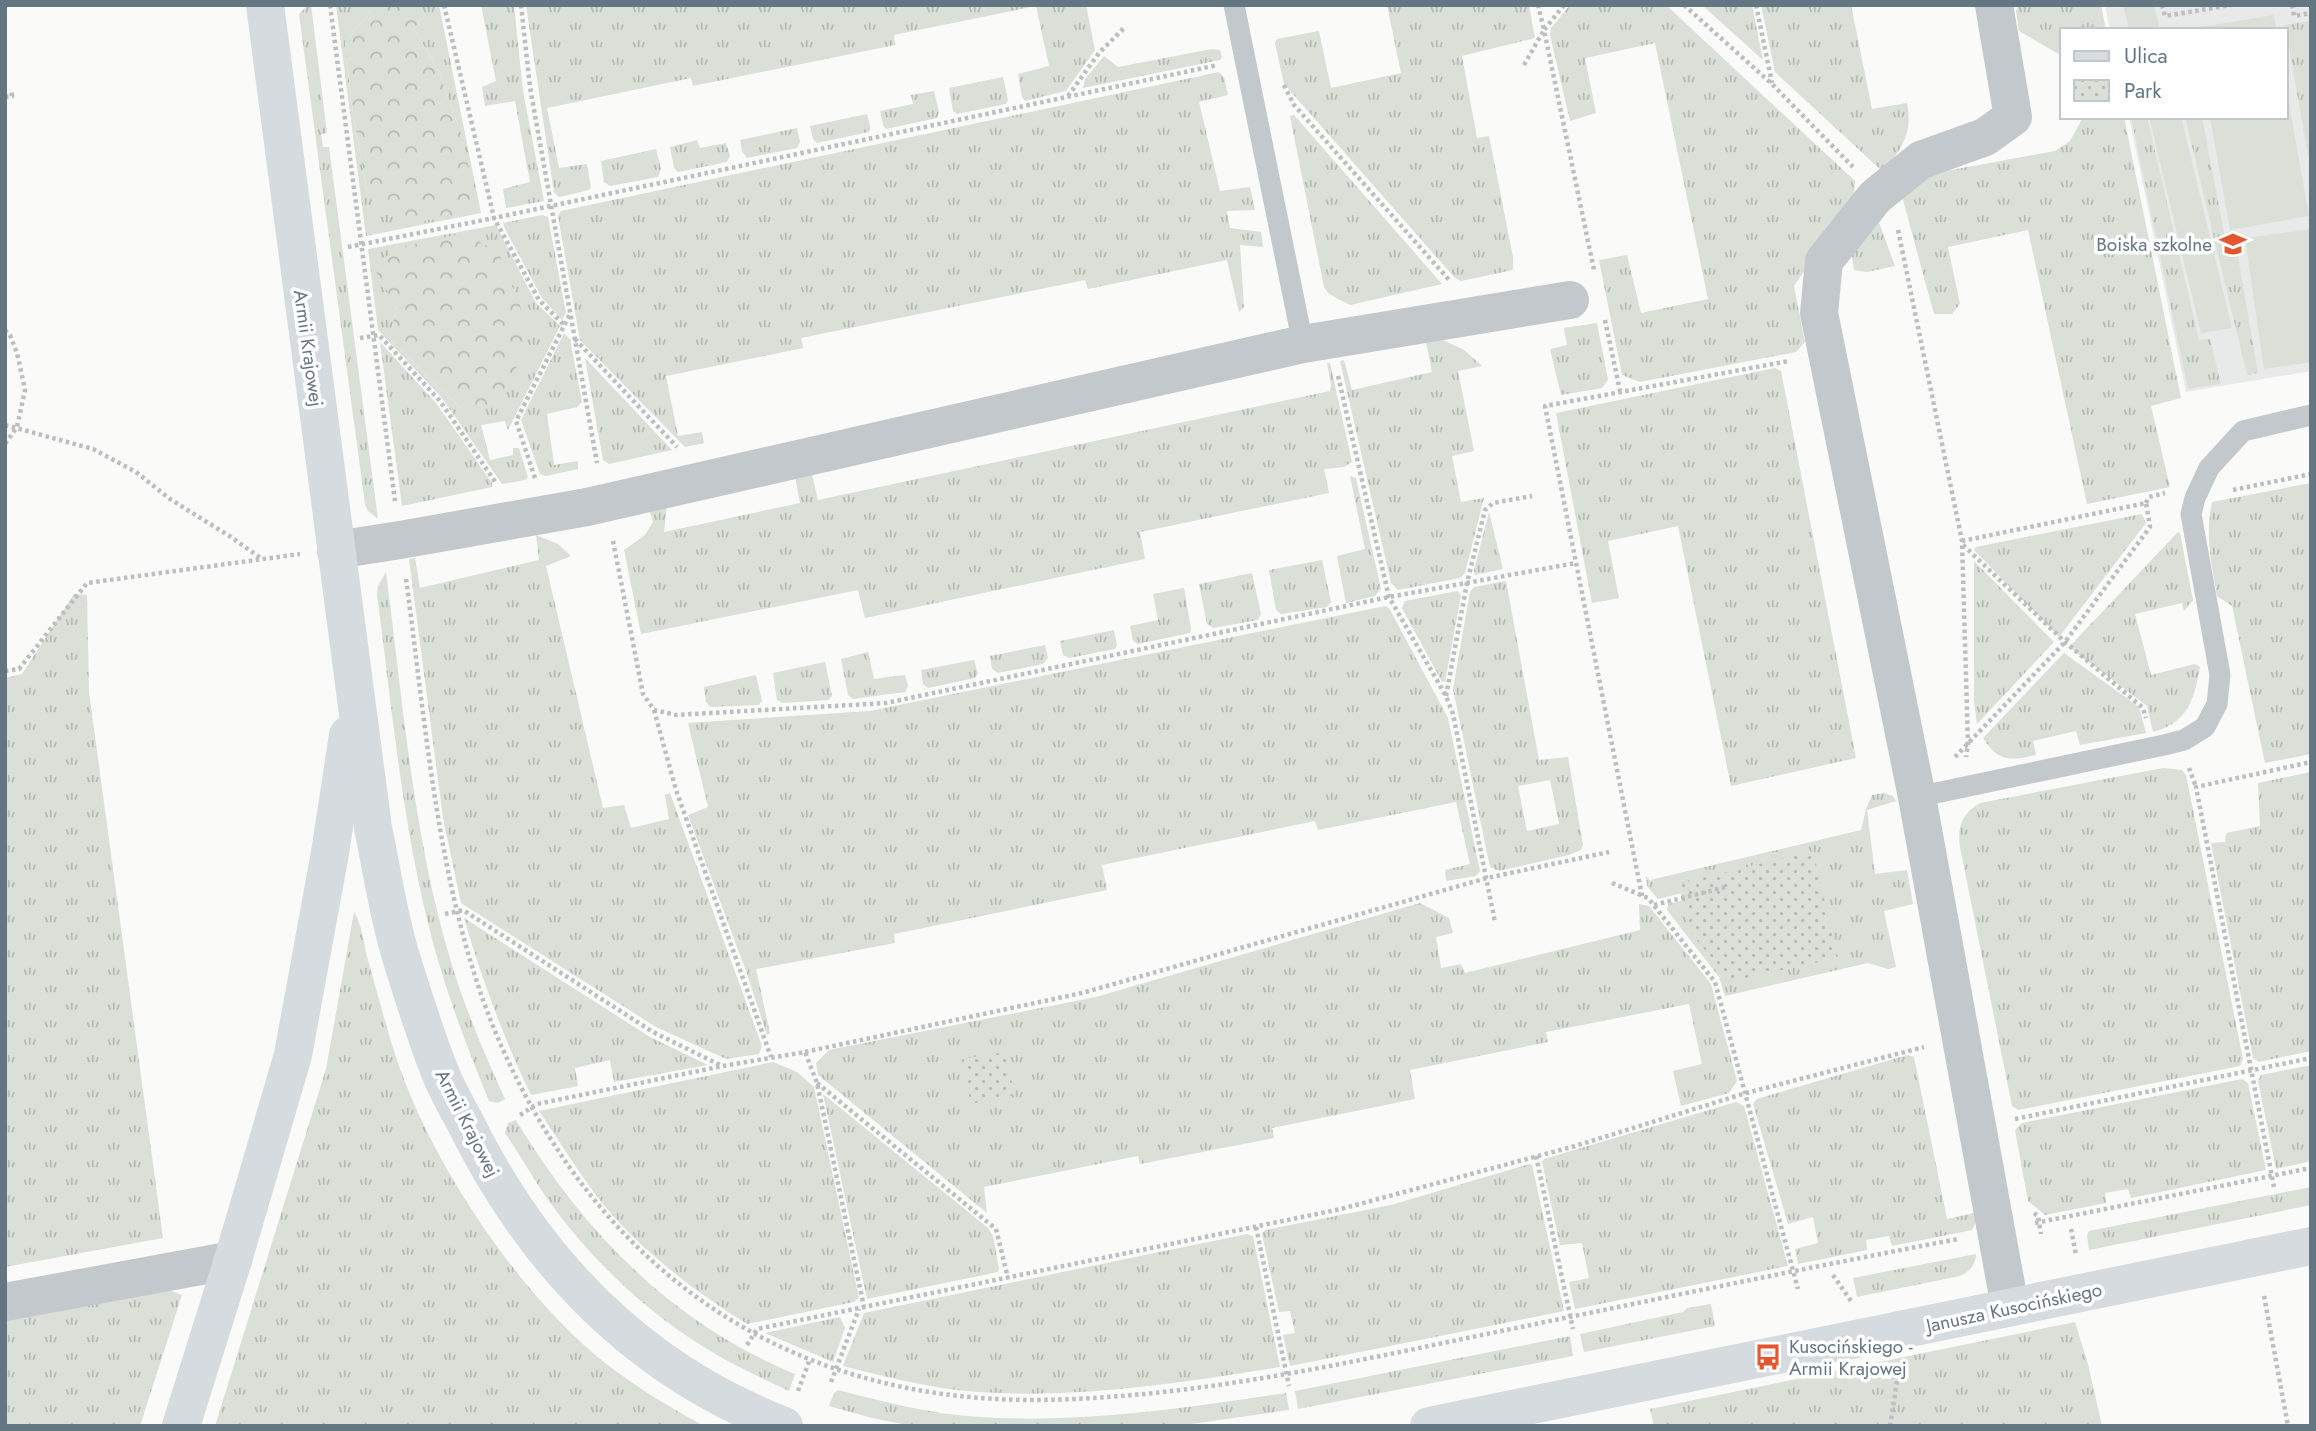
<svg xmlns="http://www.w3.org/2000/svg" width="2316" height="1431" font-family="Jost,sans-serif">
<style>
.built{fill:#e8e9e9}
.grass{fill:url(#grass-tufts);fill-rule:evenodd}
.forest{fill:url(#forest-crowns)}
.park{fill:url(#park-dots)}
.pitch{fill:#dadfd7}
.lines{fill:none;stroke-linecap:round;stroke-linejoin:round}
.path{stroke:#bbbfc2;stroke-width:4.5;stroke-dasharray:3.5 3.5;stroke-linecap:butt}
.lane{stroke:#c3c8cc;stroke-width:21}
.street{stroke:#c3c8cc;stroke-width:38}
.secondary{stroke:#d6dbdf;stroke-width:38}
.labels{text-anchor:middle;stroke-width:7;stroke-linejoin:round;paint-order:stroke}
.poi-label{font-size:19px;fill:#657683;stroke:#fff;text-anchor:end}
.street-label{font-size:19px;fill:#657683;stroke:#fff}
</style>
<defs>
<pattern id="grass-tufts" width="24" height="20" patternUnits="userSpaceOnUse" patternTransform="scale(1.75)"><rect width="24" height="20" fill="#dadfd7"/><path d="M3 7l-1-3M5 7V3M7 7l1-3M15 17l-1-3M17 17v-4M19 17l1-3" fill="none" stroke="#b4b9b4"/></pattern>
<pattern id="forest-crowns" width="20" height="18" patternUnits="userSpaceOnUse" patternTransform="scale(1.75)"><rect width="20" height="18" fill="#dadfd7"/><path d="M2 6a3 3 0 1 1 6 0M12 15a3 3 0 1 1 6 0" fill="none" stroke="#b4b9b4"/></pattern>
<pattern id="park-dots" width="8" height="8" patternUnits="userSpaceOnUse" patternTransform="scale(1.75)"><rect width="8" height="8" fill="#dadfd7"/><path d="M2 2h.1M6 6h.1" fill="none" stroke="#b4b9b4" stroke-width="1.8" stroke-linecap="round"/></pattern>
</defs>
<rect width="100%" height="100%" fill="#fafaf8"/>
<path class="built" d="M2105 5H2311V371L2186 392 2129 117H2286V30H2110Z"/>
<g class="grass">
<path d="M308 5H311L327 133 321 134 323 147H329L378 519 368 511 365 504 299 14Z"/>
<path d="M336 5H376L345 42 352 107 368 197 462 136 439 73 414 28 425 15 417 5H439L481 213 366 236Z"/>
<path d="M481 5H514L523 91 544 201 506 208 503 189 530 182 515 101 485 106 482 87 496 81Z"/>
<path d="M526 5H1086L1095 50 1066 91 1025 101 1022 97 1018 74 1049 66 1036 6 894 35 895 45 693 86 691 78 547 108 559 168 587 164 591 187 589 190 559 197 554 193Z"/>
<path d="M1387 5H1529L1535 38 1462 56 1477 138 1489 136 1513 257V270L1461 281 1455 278 1284 84 1275 43 1277 39 1319 31 1331 88 1401 73Z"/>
<path d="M1570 5H1666L1855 181 1854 198 1794 286 1805 342 1796 352 1640 382 1622 375 1599 260 1627 255 1641 313 1708 299 1655 43 1585 58 1596 113 1570 121 1550 35 1551 28Z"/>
<path d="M1702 5H1752L1763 60Z"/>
<path d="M1761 5H1851L1872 109 1907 103C1913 132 1902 151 1882 171L1775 72Z"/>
<path d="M2019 5H2101L2106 30H2062V56L2019 31 2016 11Z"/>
<path d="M2311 21V172L2285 25Z"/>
<path d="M1212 49 1220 50 1222 57 1220 60 1083 88 1085 79 1104 56 1118 67Z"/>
<path d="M1219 72 1224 77 1228 95 1199 102 1220 191 1250 187 1255 210 1227 211 1230 228 1261 232 1263 247 1240 245 1244 307 1239 312 1227 260 1088 289 1085 280 801 338 803 348 666 376 678 436 702 432 704 443 685 447 580 340 558 216 561 211Z"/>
<path d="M1003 77 1008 100 1006 104 957 114 953 111 949 88Z"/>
<path d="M934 91 939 112 937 118 886 129 883 125 880 111 913 104 911 95Z"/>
<path d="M867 114 870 126 869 132 817 143 813 139 810 126Z"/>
<path d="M1294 115 1442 284 1350 305 1329 294 1324 287 1290 116Z"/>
<path d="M2083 117H2124L2181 398 2151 406 2170 487 2087 504 2028 230 1948 247 1960 304 1952 314H1934L1901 193 1919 176 2055 151 2070 141Z"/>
<path d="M2131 117H2147L2199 340 2210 339 2221 384 2188 389Z"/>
<path d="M2185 117H2202L2225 238 2235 239 2258 373 2247 375Z"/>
<path d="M797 128 800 142 797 148 747 158 742 151 740 140Z"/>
<path d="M697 140 700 148 726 143 730 156 727 162 678 172 674 168 670 147Z"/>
<path d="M656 149 661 169 658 177 610 186 604 182 601 161Z"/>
<path d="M542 215 548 217 566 313 562 320 542 298 504 227 503 223Z"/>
<path d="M1877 217 1895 266 1867 272 1854 270 1850 242Z"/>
<path d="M496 225 536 303 560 326 508 430 505 421 481 425 490 460 513 455V448H519L528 477 525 480 502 484 442 398 378 330 368 249ZM396 306 462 410 390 339Z"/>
<path d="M1597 323 1608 380 1602 388 1561 395 1550 349 1567 345 1564 328Z"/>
<path d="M564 333 570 339 582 402 577 407 547 414 554 465 578 461V469L546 476 540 474 521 420Z"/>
<path d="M1443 340 1464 350 1482 366 1458 371 1474 451 1452 456 1461 502 1484 498 1465 573 1460 578 1398 590 1391 583 1340 361 1344 360 1352 390 1432 372 1426 342Z"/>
<path d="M380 342 436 403 492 483V487L402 506Z"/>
<path d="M585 358 672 450 609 464 603 460Z"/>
<path d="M1327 363H1330L1352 462 1344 467 1324 469 1329 493 1140 532 1145 559 865 618 858 590 641 634 624 550 644 536 653 522 649 509 667 505 664 532 800 503 795 477 812 474 818 500 1330 391 1331 385Z"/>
<path d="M1775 368 1781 371 1856 758 1731 786 1678 526 1608 541 1619 598 1592 603 1556 413Z"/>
<path d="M1350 476 1356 478 1381 589 1375 596 1346 603 1337 556 1365 549Z"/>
<path d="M2311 483V754L2265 763 2232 606 2217 596C2211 561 2205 537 2212 502Z"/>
<path d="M1489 512 1503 569 1475 575 1474 570Z"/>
<path d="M2142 514 2146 523 2059 637 1974 550 1976 547Z"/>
<path d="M2178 532 2180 533 2193 600 2184 611 2182 603 2135 614 2151 675 2195 664 2200 667C2194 699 2189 722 2153 732L2147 706 2069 647Z"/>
<path d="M536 535 558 544 571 556 546 566 603 808 624 805 631 828 669 819 665 795 670 793 762 1046 759 1054 726 1059 656 1027 461 903 443 818 409 559 415 558 420 588 539 560Z"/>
<path d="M1322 560 1331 602 1327 607 1281 614 1276 610 1269 570Z"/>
<path d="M1974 561 2054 642 1977 724 1974 702Z"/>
<path d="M386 572C403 702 413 839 452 965 466 1011 485 1055 505 1099L498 1103 489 1101C464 1040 441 979 426 915 401 810 391 701 377 594L378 586Z"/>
<path d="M1252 573 1261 614 1258 620 1213 628 1207 624 1199 584Z"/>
<path d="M1506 581 1539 760 1568 757 1583 845 1581 850 1569 855 1499 871 1490 867 1453 689 1470 592 1474 587ZM1550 780 1559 824 1527 831 1518 786Z"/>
<path d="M1184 588 1191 629 1190 633 1138 644 1133 641 1130 626 1158 620 1153 594Z"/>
<path d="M1457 591 1461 595 1445 682H1442L1402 608 1405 601Z"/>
<path d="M74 594 87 595 89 692 163 1238 5 1267V678L22 674Z"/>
<path d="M1385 606 1389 608 1448 718 1480 871 1476 876 1446 881 1445 870 1470 864 1456 802 1318 830 1315 821 1102 865 1107 890 894 934 895 943 756 969 770 1033 767 1035 746 971 688 815 708 807 688 723 870 711Z"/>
<path d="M1114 630 1117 645 1115 649 1069 658 1063 655 1060 641Z"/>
<path d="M1045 645 1048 658 1043 664 998 673 992 669 990 656Z"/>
<path d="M868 652 874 679 905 675 908 686 905 692 853 699 848 695 841 659Z"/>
<path d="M2064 653 2139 707 2146 733 2080 745 2076 731 2033 741 2036 755C2010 761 1998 762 1983 738Z"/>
<path d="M974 660 978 674 975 678 928 688 923 684 921 670Z"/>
<path d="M825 662 832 696 829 700 782 703 777 700 773 673Z"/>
<path d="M756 675 762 701 759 705 710 707 706 702 704 687Z"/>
<path d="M2163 768 2182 770 2186 775 2243 1059 2240 1066 2018 1110 2012 1106 1960 847C1957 827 1962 813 1980 803Z"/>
<path d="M2311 772V1051L2259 1062 2253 1058 2211 843 2225 842 2226 833 2260 826 2258 783Z"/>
<path d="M1884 793 1893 796 1896 801 1867 810 1875 874 1907 870 1913 904 1884 911 1896 967 1888 969 1868 963 1725 996 1719 977 1667 910 1668 904 1721 892 1727 882 1658 899 1647 886 1646 876 1650 880 1861 830 1866 809 1872 795Z"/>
<path d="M1420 903 1449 918 1453 933 1436 937 1441 968 1461 964 1465 973 1640 930 1639 904 1649 906 1711 984 1737 1081 1729 1093 1681 1106 1673 1071 1702 1064 1689 1004 1546 1032 1548 1042 1410 1070 1415 1099 1272 1128 1274 1138 1140 1164 1138 1156 984 1187 987 1213 818 1075 816 1063 829 1050 1096 997Z"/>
<path d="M354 912C361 922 364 943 367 957 378 994 387 1032 400 1069 437 1171 520 1295 605 1363 636 1387 669 1407 704 1426H215L326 1069Z"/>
<path d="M464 918 650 1037 708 1065 614 1082 610 1060 575 1068 578 1086 531 1095C503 1037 482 979 464 918Z"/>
<path d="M1907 1055 1914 1057 1947 1219 1974 1213 1976 1222 1972 1230 1892 1246 1889 1236 1866 1240 1867 1250 1798 1264 1795 1249 1818 1243 1813 1217 1788 1224 1753 1104 1757 1099Z"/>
<path d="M773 1062 797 1072 814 1087 859 1298 854 1302 747 1324C694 1291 643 1252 603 1204 580 1175 560 1142 539 1111Z"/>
<path d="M2311 1065V1161L2276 1169 2258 1081 2261 1075Z"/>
<path d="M2242 1079 2248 1083 2266 1170 2131 1198 2128 1189 2105 1193 2106 1203 2045 1215 2028 1201 2015 1130 2022 1123Z"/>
<path d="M823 1094 988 1228 993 1236 999 1269 998 1272 867 1299Z"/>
<path d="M1736 1102 1744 1106 1788 1266 1575 1309 1569 1282 1589 1278 1582 1243 1560 1245 1542 1162 1544 1159Z"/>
<path d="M516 1120C584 1233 672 1323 795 1374L789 1391C768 1381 746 1371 726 1360 658 1323 597 1267 552 1205 535 1182 521 1156 505 1133L508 1123Z"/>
<path d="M1529 1164 1532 1165 1564 1311 1290 1366 1283 1335 1295 1333 1290 1311 1279 1312 1262 1234 1265 1230 1391 1205Z"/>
<path d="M2311 1187V1205L2089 1250 2087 1235 2089 1231Z"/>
<path d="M1247 1234 1253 1236 1280 1367C1180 1383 1080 1399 978 1392 932 1389 887 1377 843 1366L864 1313Z"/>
<path d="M1976 1254C1975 1266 1970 1271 1960 1276L1857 1297 1853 1278Z"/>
<path d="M161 1287 182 1295 140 1426H5V1317Z"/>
<path d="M1711 1304 1715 1326 1584 1352 1580 1334 1683 1312 1687 1308Z"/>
<path d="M840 1317 845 1328 833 1362 765 1333Z"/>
<path d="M2075 1322 2088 1364 2102 1426H1654L1650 1409Z"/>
<path d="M1570 1336 1573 1356 1298 1409 1295 1391Z"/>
<path d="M838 1390C884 1402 931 1414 979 1417 1082 1424 1184 1408 1286 1393L1289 1410 1177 1426H913L872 1418 829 1406 834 1393Z"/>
</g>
<g class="forest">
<path d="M376 5H417L425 15 414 28 439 73 462 136 475 196 468 213 409 224 368 197 352 107 345 42Z"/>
<path d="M465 233 499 253 520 306 527 344 503 397 487 406 462 410 390 339 396 306 375 270 393 249Z"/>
</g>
<g class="park">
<path d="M1813 851 1838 958 1726 982 1725 974 1691 933 1678 884Z"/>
<path d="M1006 1052 1014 1095 971 1104 962 1059Z"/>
</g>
<g class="pitch">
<path d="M2123 5H2154L2160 30H2129Z"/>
<path d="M2274 15 2276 30H2195V28Z"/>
<path d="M2286 86 2309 216 2230 230 2210 117H2286Z"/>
<path d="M2149 117H2181L2232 328 2201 333Z"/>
<path d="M2311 229V362L2264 369 2245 238Z"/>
</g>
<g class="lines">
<g class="path">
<path d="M330 5 395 501"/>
<path d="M444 5 494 218 539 300 564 325"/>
<path d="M521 5 530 87 597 463"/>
<path d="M1564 5 1544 30 1594 270"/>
<path d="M1684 5 1772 84 1853 167"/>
<path d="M1756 5 1772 83"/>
<path d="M2162 5 2165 16 2231 5"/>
<path d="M2292 5 2294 16 2311 13"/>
<path d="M1524 65 1544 30 1538 5"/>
<path d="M1284 85 1294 105 1450 281"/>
<path d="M1068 96 1099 53 1126 26"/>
<path d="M5 97 12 96 11 89"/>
<path d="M1898 230 1962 541 1968 744 1966 757"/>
<path d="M348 247 494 218 1218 65"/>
<path d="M1605 320 1620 391"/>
<path d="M5 330 10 335 17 353 25 390 17 427 5 444"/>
<path d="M360 338 379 335 440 401 496 483"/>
<path d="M575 339 677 447"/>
<path d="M1338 376 1389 597 1446 696 1453 714 1495 922"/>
<path d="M5 425 93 449 136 472 170 499 231 537 262 559"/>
<path d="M535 478 516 421 570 314"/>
<path d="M2233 490 2311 474"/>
<path d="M2146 503 2149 497 2165 493"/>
<path d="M613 541 643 694 654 710 676 715 886 703 1389 597 1576 563"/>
<path d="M1963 545 2065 642 2143 708 2146 718"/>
<path d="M406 579C427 733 439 909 504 1052 605 1275 788 1400 1034 1400 1182 1399 1328 1367 1472 1337 1634 1304 1795 1270 1958 1239"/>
<path d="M5 671 19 669 87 583 300 554"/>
<path d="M1446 696 1467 583 1485 510 1493 503 1532 496"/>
<path d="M654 710 676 790 771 1057"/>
<path d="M1955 757 2065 642 2150 527 2146 503 1962 541"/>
<path d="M2189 768 2196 787"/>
<path d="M1612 883 1648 898 1715 982 1798 1289"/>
<path d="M1642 896 1545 406 1789 361"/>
<path d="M1654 905 1726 887"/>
<path d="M445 914 463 910 653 1032 722 1066"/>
<path d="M805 1052 1082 993 1487 878 1609 852"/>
<path d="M817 1083 996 1229 1008 1278"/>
<path d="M520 1115 537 1104 723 1066 805 1052 817 1083 864 1307"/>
<path d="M2015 1119 2311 1058"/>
<path d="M1536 1156 1573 1329"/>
<path d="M2274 1187 2196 787 2311 762"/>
<path d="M2034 1213 2038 1216 2041 1234"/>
<path d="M2035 1223 2311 1168"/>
<path d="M1256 1227 1289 1386"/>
<path d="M2071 1229 2076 1255"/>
<path d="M1833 1275 1851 1301"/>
<path d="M2264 1296 2288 1426"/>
<path d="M747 1345 757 1329 1341 1209 1575 1146 1746 1093 1924 1047"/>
<path d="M831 1382 859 1309"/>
<path d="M798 1391 810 1359"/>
<path d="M1890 1426 1897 1381 1892 1372"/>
</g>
<g class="lane">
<path d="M1234 5 1303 344"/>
<path d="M1917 797 2164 745 2184 740 2205 727 2217 704 2220 675 2191 514 2195 498 2209 468 2243 431 2311 415"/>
</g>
<g class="street">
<path d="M1994 5 2013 117 1985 137 1921 160 1875 197 1824 261 1819 313 1917 797 2010 1307"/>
<path d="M336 550 400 540 587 507 1303 344 1570 300"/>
<path d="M5 1302 233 1260"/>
</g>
<g class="secondary">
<path d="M265 5 373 828C382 870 388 915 401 957 413 995 425 1035 440 1072 447 1090 457 1107 466 1124 535 1263 637 1369 784 1426"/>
<path d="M181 1426 233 1260 293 1055 330 853 348 735"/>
<path d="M1429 1426 2311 1246"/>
</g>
</g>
<defs>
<g id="school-bare" transform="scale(2.1)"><path d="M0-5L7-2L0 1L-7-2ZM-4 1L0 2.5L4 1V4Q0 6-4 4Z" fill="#e4572e" stroke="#fff" stroke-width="2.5" paint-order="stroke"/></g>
<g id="bus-bare" transform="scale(2.1)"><path d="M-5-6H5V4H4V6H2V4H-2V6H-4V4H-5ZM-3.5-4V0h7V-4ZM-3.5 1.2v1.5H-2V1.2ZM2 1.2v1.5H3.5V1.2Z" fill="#e4572e" stroke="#fff" stroke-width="2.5" paint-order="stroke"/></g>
</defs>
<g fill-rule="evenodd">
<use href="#school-bare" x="2233" y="244"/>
<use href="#bus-bare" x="1768" y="1357"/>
</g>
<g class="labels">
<g class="poi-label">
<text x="2212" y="251">Boiska szkolne</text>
<text x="1789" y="1353" text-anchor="start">Kusocińskiego -<tspan x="1789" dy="22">Armii Krajowej</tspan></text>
</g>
<g class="street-label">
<text transform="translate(309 348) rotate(82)" y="7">Armii Krajowej</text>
<text transform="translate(468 1123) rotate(63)" y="7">Armii Krajowej</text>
<text transform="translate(2014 1307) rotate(-12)" y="7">Janusza Kusocińskiego</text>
</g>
</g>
<rect width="2316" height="1431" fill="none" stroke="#657683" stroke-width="14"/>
<rect x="2060" y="28" width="228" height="91" fill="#ffffff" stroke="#c1c8cd" stroke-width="2"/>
<rect x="2074" y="51" width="35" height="10" fill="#d6dbdf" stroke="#c1c8cd" stroke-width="2"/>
<text x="2124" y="63" font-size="21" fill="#657683">Ulica</text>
<rect x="2074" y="80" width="35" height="21" fill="url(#park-dots)" stroke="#c1c8cd" stroke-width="2"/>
<text x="2124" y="98" font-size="21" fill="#657683">Park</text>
</svg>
